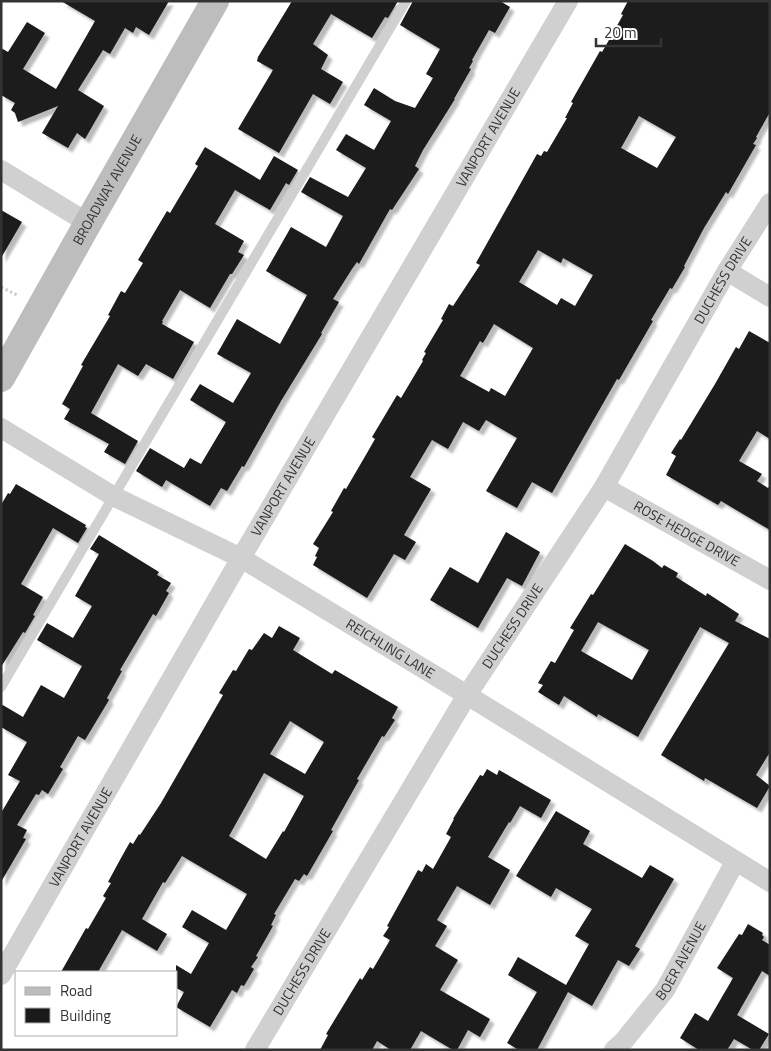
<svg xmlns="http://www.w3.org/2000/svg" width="771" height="1051" font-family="'Titillium Web',sans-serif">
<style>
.building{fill:#1a1a1a;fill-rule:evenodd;filter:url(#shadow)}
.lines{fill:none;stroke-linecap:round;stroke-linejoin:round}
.path{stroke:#cdcdcd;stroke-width:3;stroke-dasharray:2.5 2.5;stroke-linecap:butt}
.lane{stroke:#d0d0d0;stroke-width:10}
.street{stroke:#d0d0d0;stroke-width:20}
.secondary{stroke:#bdbdbd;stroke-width:28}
.labels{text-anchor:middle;stroke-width:5;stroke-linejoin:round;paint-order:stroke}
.street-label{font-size:14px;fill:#333;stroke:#fff}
</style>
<defs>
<filter id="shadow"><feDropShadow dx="4.5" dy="4.5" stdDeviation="1" flood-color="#0004"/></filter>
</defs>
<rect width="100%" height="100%" fill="#fff"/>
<g class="building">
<path d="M61 1H169L149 35 136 27 133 33 125 28 110 54 103 50 78 90 104 106 85 139 77 133 68 148 42 133 58 106 18 122 15 113 11 110 15 103 1 95V48L8 52 27 22 45 33 23 69 56 89 95 21Z"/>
<path d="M292 1H398L388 18 385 17 372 38 331 14 313 44 328 55 321 69 343 82 330 104 313 94 279 153 238 129 273 70 257 61 258 57Z"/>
<path d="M413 1H500L510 7 495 33 489 30 472 60 473 61 469 68 471 69 454 99H455L423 150 415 166 419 169 392 210 390 209 359 264 357 262 352 269 333 299 339 302 321 333 322 334 281 401 244 467 242 466 227 491 221 488 210 506 166 480 162 487 136 471 150 448 184 468 190 458 201 464 226 422 190 400 200 384 233 403 251 373 217 354 237 319 280 344 307 295 266 271 291 227 326 247 343 216 301 192 310 177 348 197 366 168 336 150 346 134 374 150 391 121 364 105 374 88 395 101 415 108 433 78 426 74 440 49 400 25Z"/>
<path d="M628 1H770V112L756 137 757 138 753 144 756 145 728 194 726 192 704 228 684 266 685 267 672 289 670 288 651 320 653 321 619 380 617 379 552 493 532 482 517 508 486 491 517 438 486 420 479 431 463 422 448 449 432 440 410 477 431 489 404 535 416 542 405 560 394 554 367 598 313 565 317 557 315 556 319 548 313 544 333 512 331 511 344 488 346 489 367 453 375 439 372 437 381 422 397 395 401 398 423 361 422 360 426 353 424 352 443 320 441 319 449 304 453 306 480 265 476 263 537 154 541 156 544 151 547 152 567 118H565L573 103 571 102 600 51 602 52 605 47 623 15 621 14ZM639 116 676 137 657 168 621 148ZM538 250 561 263 563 258 593 275 575 306 561 298 557 305 519 282ZM494 324 533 348 505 396 491 388 489 392 460 376 480 341 483 343Z"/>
<path d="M205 147 260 180 274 156 298 170 289 185 286 183 270 210 235 190 215 224 244 241 238 252 244 255 232 274H230L210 308 180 290 162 321H163L162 324 194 342 173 379 146 364 138 376 118 364 91 413 138 441 125 464 104 452 109 444 64 419 70 409 62 404 83 366 81 365 110 316 108 315 121 291 125 293 143 263 138 260 167 211 170 213 198 166 195 164Z"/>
<path d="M1 210 22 222 1 258Z"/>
<path d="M749 331 770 343V439L757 431 739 461 762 474 757 481 768 488 770 486V530L721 501 718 505 666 475 676 456 671 453 680 439 681 440 715 384 736 347 739 349Z"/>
<path d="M16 484 86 525 85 527 87 528 78 543 53 528 21 584 43 597 33 615 35 616 25 633 23 632 1 667V505L8 493 10 494Z"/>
<path d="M506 532 540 552 522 586 507 578 478 628 430 600 450 567 478 583Z"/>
<path d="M99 535 159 572 157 575 171 583 166 591 169 593 156 616 153 614 120 670 122 671 107 698 109 700 85 740 78 736 60 767 63 769 48 794 42 790 39 795 36 794 17 825 27 830 23 838 26 839 1 882V813L20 781 8 775 27 742 1 727V704L23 717 41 685 64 698 82 666 37 640 47 623 73 638 92 606 75 596 99 554 90 549Z"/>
<path d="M625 544 653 561 662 568 664 565 678 573 676 577 706 596 707 593 739 614 735 621 770 639V752L756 775 770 786 757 808 705 778 704 781 661 755 729 643 700 627 638 737 598 714 597 717 564 696 559 705 538 692 543 685 538 683 551 661 555 663 574 630 570 628 591 594 593 595ZM598 622 649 650 632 680 581 651Z"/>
<path d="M279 626 300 638 293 650 332 674 335 670 398 707 392 718 395 720 384 737 382 736 357 779 359 780 331 830 333 831 307 876 304 874 299 881 295 879 274 914 276 915 271 925 273 926 256 956 258 957 251 967 254 969 244 986 241 985 237 993 232 990 210 1027 176 1007 184 992 176 988V965L191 974 209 943 182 927 192 910 226 930 247 894 182 856 165 883 163 882 142 919 167 934 157 951 122 930 98 972H61L86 928 88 929 106 898 103 896 111 883 108 882 121 858 130 842 133 844 139 834 140 835 161 803 223 695 219 693 233 670 236 671 249 649 252 650 264 633 272 638ZM290 721 324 742 305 774 270 754ZM264 773 304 796 284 832 283 831 266 859 229 836Z"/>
<path d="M487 769 497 775 499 770 551 800 541 818 520 806 510 823 509 822 488 857 510 870 490 905 457 886 437 920 447 926 435 946 458 960 440 990 490 1019 480 1037 468 1030 457 1050H453L421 1031 410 1050H391L377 1041 372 1050H320L328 1035 326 1034 360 978 362 980 370 967 373 969 390 940 383 936 389 927 387 926 418 870 422 872 426 864 433 869 451 837 446 834 454 819H453L480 775 483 776Z"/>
<path d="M556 811 590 831 583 844 642 878 650 865 674 879 635 946 640 949 629 966 618 960 592 1006 568 992 537 1050H519L507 1043 537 992 508 975 518 957 566 985 589 944 575 936 592 909 556 888 551 897 516 876Z"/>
<path d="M748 924 763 933 762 935 764 937 762 940 770 945V976L762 971 737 1015 769 1034 759 1050H753L734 1039 727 1050H699L680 1038 695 1013 708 1021 733 978 717 968 739 934 742 935Z"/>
</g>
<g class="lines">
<path class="path" d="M1 287 19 296"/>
<path class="lane" d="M1 687 406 1"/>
<g class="street">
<path d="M1 170 88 223"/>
<path d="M727 271 770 297"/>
<path id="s1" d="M1 428 113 496 241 558 467 695 770 882"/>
<path id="s2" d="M604 487 770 580"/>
<path id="s3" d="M1 975 241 558 568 1"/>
<path id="s4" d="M255 1050 467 695 604 487 727 271 770 203"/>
<path id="s5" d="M614 1050 623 1042 665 990 735 862"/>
</g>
<path class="secondary" id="s6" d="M1 378 88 223 215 1"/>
</g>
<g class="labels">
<g class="street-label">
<text dy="5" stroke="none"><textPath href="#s3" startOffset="969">VANPORT AVENUE</textPath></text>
<text dy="5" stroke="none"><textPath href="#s6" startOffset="216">BROADWAY AVENUE</textPath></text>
<text dy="5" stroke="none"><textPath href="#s4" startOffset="901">DUCHESS DRIVE</textPath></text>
<text dy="5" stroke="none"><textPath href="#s3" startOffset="564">VANPORT AVENUE</textPath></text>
<text dy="5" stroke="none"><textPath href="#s2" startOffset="95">ROSE HEDGE DRIVE</textPath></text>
<text dy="5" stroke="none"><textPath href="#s4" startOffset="496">DUCHESS DRIVE</textPath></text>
<text dy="5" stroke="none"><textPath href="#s1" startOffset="448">REICHLING LANE</textPath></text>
<text dy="5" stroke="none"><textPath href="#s3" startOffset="159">VANPORT AVENUE</textPath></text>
<text dy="5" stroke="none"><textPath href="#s5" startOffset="112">BOER AVENUE</textPath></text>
<text dy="5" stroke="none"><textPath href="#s4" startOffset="91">DUCHESS DRIVE</textPath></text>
</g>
</g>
<rect width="771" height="1051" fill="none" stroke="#333333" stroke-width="5"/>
<rect x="15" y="971" width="162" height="65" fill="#ffffff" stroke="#adadad"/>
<rect x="25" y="987" width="25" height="8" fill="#bdbdbd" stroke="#adadad"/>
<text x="60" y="996" font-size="15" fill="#333333">Road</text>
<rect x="25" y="1008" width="25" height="15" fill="#1a1a1a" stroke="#adadad"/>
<text x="60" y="1021" font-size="15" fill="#333333">Building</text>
<path d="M596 38v8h65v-8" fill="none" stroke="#333333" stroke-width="2.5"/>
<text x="604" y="38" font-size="15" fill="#333333" stroke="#ffffff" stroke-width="4" paint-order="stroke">20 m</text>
</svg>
